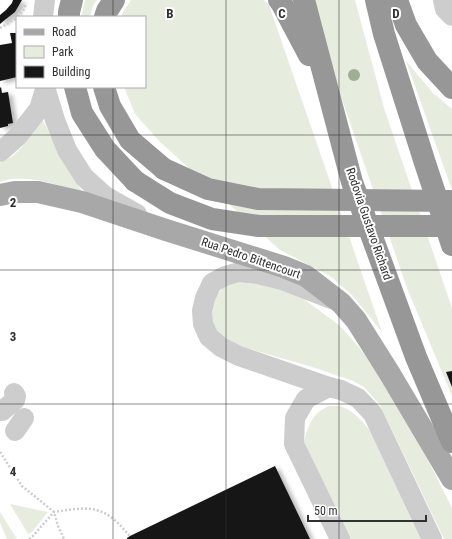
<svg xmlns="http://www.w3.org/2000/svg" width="452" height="539" font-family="'Roboto Condensed',sans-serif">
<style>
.green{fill:#e6eddf}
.building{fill:#171717;filter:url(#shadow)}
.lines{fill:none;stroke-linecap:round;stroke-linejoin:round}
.path{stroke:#cdcdcd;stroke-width:2.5;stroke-dasharray:2 2;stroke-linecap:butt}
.minor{stroke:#cdcdcd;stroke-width:20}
.major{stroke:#a8a8a8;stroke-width:22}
.highway{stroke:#979797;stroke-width:22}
.highway-bridge{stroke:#979797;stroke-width:22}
.tree{fill:#a0ae95}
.grid{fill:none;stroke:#303030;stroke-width:1;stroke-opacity:0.55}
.labels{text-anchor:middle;stroke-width:4;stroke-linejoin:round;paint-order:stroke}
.street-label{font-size:12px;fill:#303030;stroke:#fff}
.grid-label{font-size:13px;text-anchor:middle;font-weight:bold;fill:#303030;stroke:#fff;stroke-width:4;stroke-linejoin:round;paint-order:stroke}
</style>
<defs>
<filter id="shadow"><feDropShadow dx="4.5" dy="2.5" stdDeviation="2" flood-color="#0004"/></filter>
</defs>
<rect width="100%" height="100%" fill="#fff"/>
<g class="green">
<path d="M85 0H97L93 6 90 17H81Z"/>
<path d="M131 0H264L269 5 382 332 353 296 330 276 280 250 160 142 135 114 124 87H145V17H121L123 12Z"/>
<path d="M312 0H355L384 108 452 308V371L447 373 452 388V396L407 288 327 56Z"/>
<path d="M406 61 433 93 452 109V190Z"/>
<path d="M40 119H42L71 174 83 193C60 186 37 177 12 179 8 179 4 181 0 182V163L13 156 23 146Z"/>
<path d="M249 280 298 295 339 325 358 346 377 371 428 460 452 508V539H444L380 405 364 387 353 381 312 367 243 347 226 340 221 335 211 323V306L216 296 222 289 231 283Z"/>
<path d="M329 406C332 406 336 406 339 406 354 409 367 427 376 438L425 539H347L304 442C308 426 312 413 329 406Z"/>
<path d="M10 504 48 512 32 532 28 534Z"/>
<path d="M0 512 17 539H7L0 523Z"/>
</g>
<g class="building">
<path d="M13 0H22L15 12 6 19 0 24V15L6 10 12 3Z"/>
<path d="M10 33H17V77L0 81V45L12 43Z"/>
<path d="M1 87 2 93 8 92 13 123 8 124V126L0 128V88Z"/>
<path d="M452 371V387L446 372Z"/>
<path d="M275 466 310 539H127V538L130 536Z"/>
</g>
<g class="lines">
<g class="path">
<path d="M18 17 23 11 26 4"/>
<path d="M0 28 17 18"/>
<path d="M0 452 22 486 54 512 58 526 64 539"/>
<path d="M29 539 32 537 54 512C75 509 95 504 112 518 119 523 124 530 130 536"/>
</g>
<g class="minor">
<path d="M443 0 445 9 452 16"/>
<path d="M43 17 45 0"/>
<path d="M45 87 55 120 67 150 84 177 105 196 137 214"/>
<path d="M0 152 17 137 39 109 45 89"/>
<path d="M329 387 239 356 221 347 209 337 203 324 202 311 205 298 212 283 225 276 239 272 258 274 282 280 331 299"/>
<path d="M2 411 15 400 16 396 14 393"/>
<path d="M15 431 24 418"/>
<path d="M340 539 294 444 295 418 306 399 329 387 341 390 358 398 373 414 432 539"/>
</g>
<path class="major" d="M0 195 15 192H38L82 202 166 230 284 267 306 276 341 303 356 320 390 374 452 479"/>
<g class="highway">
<path d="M279 0 282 4 309 55"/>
<path d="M304 0 352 182 416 357 452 442"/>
<path d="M376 0 384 34 425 163 452 245"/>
<path d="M397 0 406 25 427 61 452 88"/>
<path d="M69 17V12L72 0"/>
<path d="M105 17 107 11 114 0"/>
<path d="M75 87 82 113 105 149 135 181"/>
<path d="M104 87 110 106 130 140 164 169"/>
</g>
<g class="highway-bridge">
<path d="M164 169 208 189 258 199 452 201"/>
<path d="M135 181 170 203 212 219 259 226H452"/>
</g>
</g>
<circle class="tree" cx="354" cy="75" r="6"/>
<path class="grid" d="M113 0V17M226 0V539M339 0V539M113 87V539M0 135H452M0 270H452M0 404H452"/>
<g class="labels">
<g class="street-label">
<text transform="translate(369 224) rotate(71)" y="4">Rodovia Gustavo Richard</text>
<text transform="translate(251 258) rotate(19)" y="4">Rua Pedro Bittencourt</text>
</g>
</g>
<g class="grid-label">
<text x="170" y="18">B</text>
<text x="282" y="18">C</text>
<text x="396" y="18">D</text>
<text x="13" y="207">2</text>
<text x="13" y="341">3</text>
<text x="13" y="476">4</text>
</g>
<rect x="16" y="16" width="130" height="72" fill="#ffffff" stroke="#acacac"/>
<rect x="24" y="29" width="20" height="6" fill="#a8a8a8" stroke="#acacac"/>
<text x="52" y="36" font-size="12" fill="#303030">Road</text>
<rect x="24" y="46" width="20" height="12" fill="#e6eddf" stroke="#acacac"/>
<text x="52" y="56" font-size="12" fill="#303030">Park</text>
<rect x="24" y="66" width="20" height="12" fill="#171717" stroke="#acacac"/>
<text x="52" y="76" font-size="12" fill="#303030">Building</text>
<path d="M308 515v6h118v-6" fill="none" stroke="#303030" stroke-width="2"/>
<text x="314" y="515" font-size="12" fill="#303030" stroke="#ffffff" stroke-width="3" paint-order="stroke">50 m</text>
</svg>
